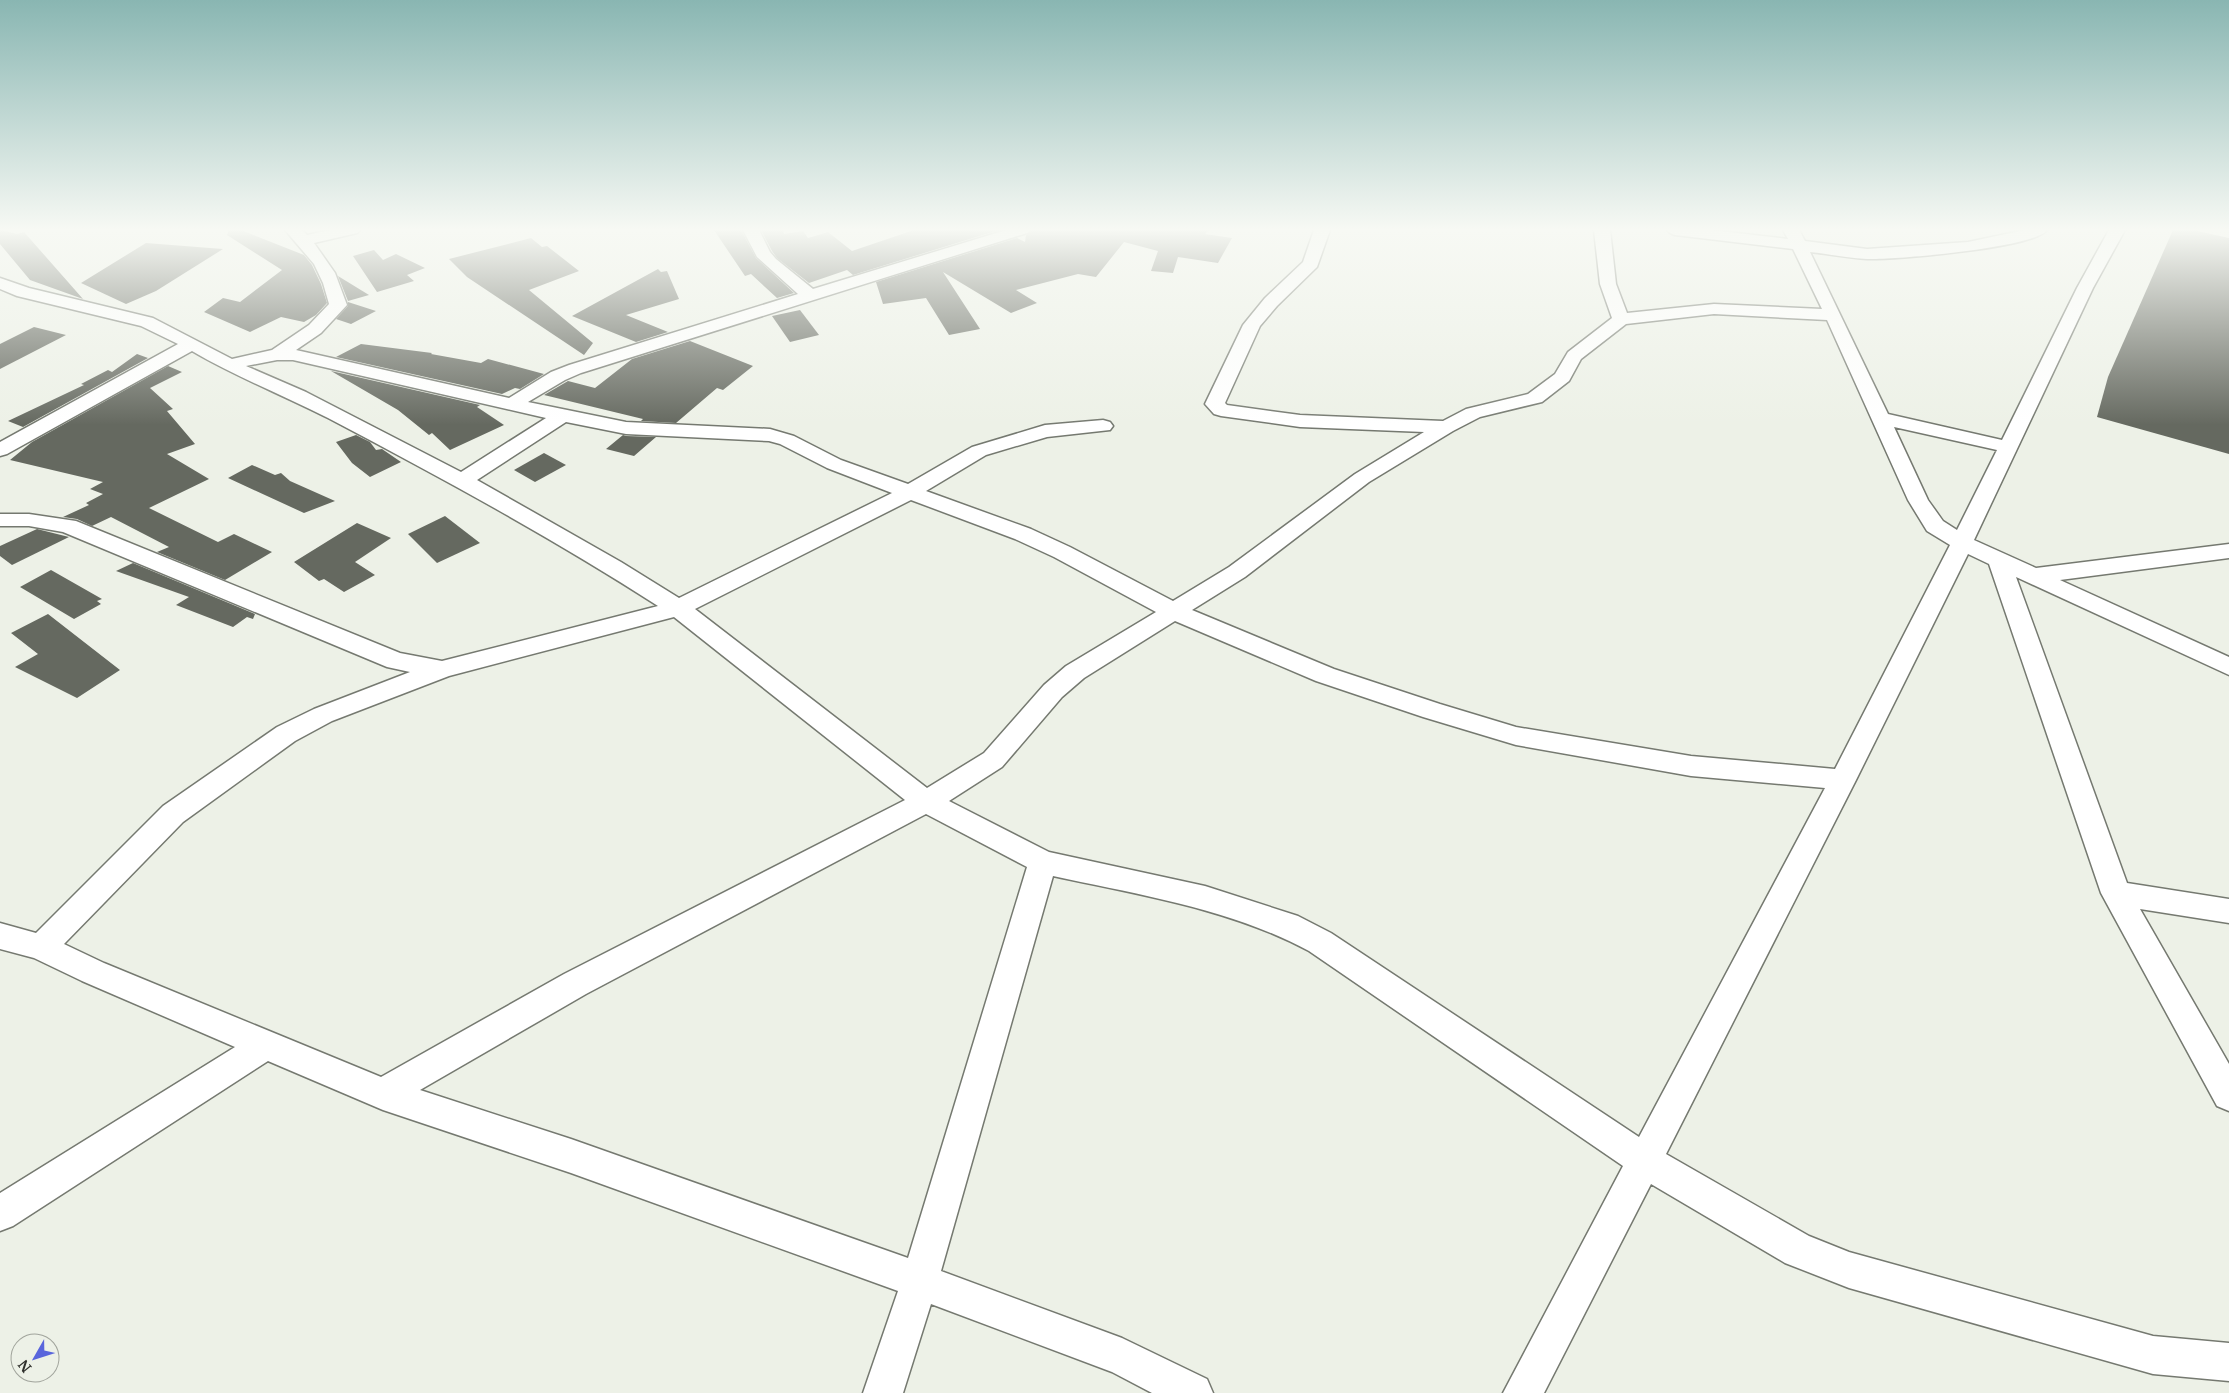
<svg xmlns="http://www.w3.org/2000/svg" width="2229" height="1393" font-family="Merriweather,serif">
<style>
.building{fill:#656960}
.lines{fill:none;stroke-linecap:round;stroke-linejoin:round}
.minor-casing{stroke:#757970;stroke-width:3}
.minor{fill:#fff;fill-rule:evenodd}
</style>
<rect width="100%" height="100%" fill="#edf1e7"/>
<g class="building">
<path d="M0 230 17 234 24 232 83 299 30 280 0 244Z"/>
<path d="M229 230H241L304 255 312 265 321 284 327 303 316 315 304 322 281 317 250 332 204 312 223 298 240 302 282 270 227 235Z"/>
<path d="M714 230H741L756 258 794 293 777 298 751 274 745 276Z"/>
<path d="M761 230H783L784 234 803 231 808 238 828 232 852 251 914 230H999L853 275 847 270 809 283 777 258 772 251Z"/>
<path d="M1032 230H1209L1205 234 1232 238 1218 263 1178 257 1173 273 1151 271 1158 251 1124 242 1096 277 1078 274 1016 290 1037 303 1011 313 943 272 980 329 949 335 926 298 883 304 876 282 1017 238 1025 242 1026 235Z"/>
<path d="M2173 230H2193L2229 238V454L2097 417 2108 377Z"/>
<path d="M531 238 542 247 547 246 579 271 529 290 593 343 584 355 467 277 449 259Z"/>
<path d="M146 243 223 249 156 291 126 304 81 283Z"/>
<path d="M374 250 383 260 396 254 425 268 407 275 414 281 377 292 353 256Z"/>
<path d="M658 269 661 272 667 271 679 299 626 315 668 332 636 342 572 316Z"/>
<path d="M338 276 369 295 348 301Z"/>
<path d="M348 302 376 311 351 324 336 319 348 306Z"/>
<path d="M800 310 819 335 790 342 772 316Z"/>
<path d="M34 327 66 335 0 369V344Z"/>
<path d="M690 341 753 366 723 390 717 388 676 423 641 421 643 419 544 395 568 381 595 388 632 359Z"/>
<path d="M361 344 432 353 431 354 481 363 488 359 544 374 520 389 515 388 502 394 336 357Z"/>
<path d="M137 354 148 358 23 427 8 421 84 385 81 384 108 370 112 372Z"/>
<path d="M168 366 182 372 150 388 173 409 167 411 195 444 167 454 209 479 149 508 218 542 234 534 272 552 225 580 157 552 169 547 111 517 92 526 77 519 63 517 89 505 86 503 103 494 90 489 103 482 10 460 32 442Z"/>
<path d="M331 371 480 405 477 407 504 425 450 450 432 433 429 435 398 410Z"/>
<path d="M356 435 370 442 376 450 382 449 401 462 370 477 352 463 336 442Z"/>
<path d="M623 435 626 436 656 437 634 456 606 449Z"/>
<path d="M544 453 566 465 535 482 514 470Z"/>
<path d="M252 465 275 475 281 473 290 481 335 501 304 513 228 478Z"/>
<path d="M445 516 480 543 437 563 408 534Z"/>
<path d="M357 523 391 538 355 562 375 575 344 592 324 579 319 581 294 562Z"/>
<path d="M37 529 69 537 12 565 0 556V546Z"/>
<path d="M133 563 255 614 253 619 247 617 233 627 176 605 189 597 116 571Z"/>
<path d="M51 570 102 599 97 601 101 604 74 619 20 587Z"/>
<path d="M48 614 120 670 77 698 15 667 38 654 11 633Z"/>
</g>
<g class="lines">
<g class="minor-casing">
<path id="minor" d="M285 230H302L307 235 330 230H360L357 233 314 243 335 273 347 305 321 333 296 350 509 398 551 372 569 365 798 294 757 257 743 230H759L770 252 776 259 813 289 1006 230H1030L1027 233 581 373 565 380 528 402 626 422 770 429 794 436 841 460 908 484 972 447 1045 425 1103 420 1110 422 1113 426 1110 430 1047 437 986 455 926 491 1031 529 1070 547 1173 601 1229 567 1355 474 1424 432 1300 427 1221 416 1214 414 1205 404 1243 325 1265 298 1303 262 1314 230H1330L1317 267 1277 306 1260 326 1225 403 1227 405 1300 415 1443 421 1466 409 1528 394 1555 374 1568 352 1612 318 1600 284 1594 230H1610L1616 284 1627 313 1714 304 1822 309 1793 249 1675 235 1670 233 1667 230H1711L1788 239 1783 230H1799L1805 241 1867 249 1968 242 2025 230H2047C2035 248 1893 260 1867 259 1848 258 1828 254 1810 252L1888 414 2002 440 2077 288 2109 230H2125L2093 288 1974 540 2036 568 2229 544V558L2060 580 2229 657V675L2016 577 2127 883 2229 899V923L2140 909 2229 1064V1111L2217 1106 2101 893 1989 564 1968 554 1856 780 1666 1154 1809 1236 1849 1252 2153 1336 2229 1343V1381L2153 1374 1849 1288 1785 1263 1651 1184 1544 1393H1503L1623 1166 1309 951C1231 909 1140 895 1053 876L941 1271 1122 1338 1207 1379 1213 1393H1152L1112 1372 931 1304 903 1393H863L898 1291 571 1173 383 1110 268 1061 13 1226 0 1231V1193L235 1047 82 981 34 958 0 949V923L36 933 163 806 277 727 314 709 410 672 387 667 63 532 29 526H0V514H29L76 521 400 653 442 661 658 606C551 537 440 477 328 418 283 395 236 377 192 351L7 454 0 456V442L178 344 141 326 17 296 0 289V278L29 288 153 318 232 359 272 350 309 325 329 304 323 283 314 264ZM1714 314 1827 320 1908 500 1927 531 1950 545 1835 769 1691 756 1516 727 1440 704 1334 669 1192 610 1245 577 1369 482 1453 431 1480 417 1542 402 1569 381 1581 359 1626 324ZM277 360H293L546 418 461 472 306 392 246 366ZM566 422 626 434 769 441 780 444 827 468 892 493 679 598 621 562 477 480ZM1894 427 1997 450 1957 530 1943 521 1928 500ZM911 500 1015 539 1054 557 1156 612 1066 666 1044 685 984 753 927 788 695 609ZM674 617 905 800 564 974 381 1077 104 963 64 944 183 822 295 741 332 721 449 676ZM1175 621 1316 681 1423 717 1516 745 1691 776 1825 788 1639 1137 1331 933 1298 916 1205 886 1049 852 949 801 1002 767 1062 697 1084 678ZM926 814 1027 867 908 1258 571 1139 420 1090 586 994Z"/>
</g>
<use href="#minor" class="minor"/>
</g>
<linearGradient id="sky" x2="0" y2="1"><stop stop-color="#89b6b2"/><stop offset="0.54" stop-color="#f7f9f4"/><stop offset="1" stop-color="#f7f9f4" stop-opacity="0"/></linearGradient>
<rect width="2229" height="425" fill="url(#sky)"/>
<g transform="translate(35 1358) rotate(231)"><circle r="24" fill="#edf1e7" stroke="#a1a49c"/>
<path d="M0-4L9 19L0 12L-9 19Z" fill="#5965dc"/>
<text y="-8" font-size="14" font-weight="bold" text-anchor="middle" fill="#2f302c">N</text>
</g>
</svg>
